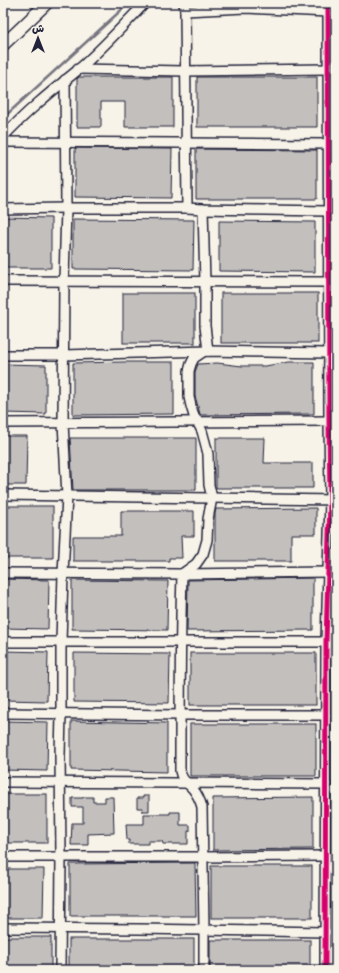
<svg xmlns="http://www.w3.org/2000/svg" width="339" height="973" font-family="Pangolin,'Playpen Sans Arabic',sans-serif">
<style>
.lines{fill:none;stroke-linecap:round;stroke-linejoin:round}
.stream{stroke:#76747f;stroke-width:2.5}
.building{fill:#c2bfbd;stroke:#22223b}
.minor-casing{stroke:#22223b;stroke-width:12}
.tertiary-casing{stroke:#22223b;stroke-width:14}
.minor{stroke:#f7f3e8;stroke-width:9}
.tertiary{stroke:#f7f3e8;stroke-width:11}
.cycleway-casing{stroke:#f7f3e8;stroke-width:8}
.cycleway{stroke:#d6006c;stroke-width:5}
</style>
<rect width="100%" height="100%" fill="#f7f3e8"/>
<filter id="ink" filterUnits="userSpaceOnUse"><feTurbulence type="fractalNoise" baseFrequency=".025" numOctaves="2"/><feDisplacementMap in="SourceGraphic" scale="8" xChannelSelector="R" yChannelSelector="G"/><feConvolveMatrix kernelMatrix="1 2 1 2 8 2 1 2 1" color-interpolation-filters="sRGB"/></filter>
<g filter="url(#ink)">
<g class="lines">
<path class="stream" d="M3 118 129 3"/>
</g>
<g class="building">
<path d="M79 77H173V127H125V102H101V127H77V79Z"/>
<rect x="197" y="77" width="120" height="50"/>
<path d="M75 148 172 149 171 198 75 197Z"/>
<path d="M196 149 317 150V199H196Z"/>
<path d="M3 217 51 218V268H3Z"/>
<path d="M73 219 194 220 193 270 73 269Z"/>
<path d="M219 221 315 222V272L219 271Z"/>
<rect x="123" y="293" width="72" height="50"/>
<rect x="221" y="293" width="97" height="50"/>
<path d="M123 362H174V414L73 415V363Z"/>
<path d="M289 362H314V414L201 415 200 414 195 396V372L198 364 217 363 242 366H265Z"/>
<path d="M3 364 46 365V414L3 413Z"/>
<path d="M3 436H27L26 485H3Z"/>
<path d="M70 438H196V490H73Z"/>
<path d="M216 438H265L264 463H313V488H216Z"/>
<rect x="3" y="506" width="50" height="52"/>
<path d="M316 508V534H291V561H215V513L216 509Z"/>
<path d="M121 511H194V536H181L182 558H169V561H73V536H121Z"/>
<path d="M313 578V630L187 631 188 580Z"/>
<path d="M3 579 49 580 48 629 3 628Z"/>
<path d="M72 580 168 581 167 630 72 629Z"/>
<path d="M3 651 48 652 47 701 3 700Z"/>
<path d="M74 653 170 654 169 703 74 702Z"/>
<rect x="190" y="653" width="126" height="52"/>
<path d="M3 721 48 722 47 771 3 770Z"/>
<path d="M71 721 167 723V772L71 770Z"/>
<rect x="190" y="724" width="126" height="52"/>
<rect x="3" y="794" width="44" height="49"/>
<path d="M143 796H149V811H142L143 808H137V798H143Z"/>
<path d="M83 797H93V802H105V797H113L114 833 88 834V845H71L72 823H83V807H72V798H83Z"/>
<path d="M313 797V849L213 850V798Z"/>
<path d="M170 812H180V825H190V831H188V844H163L162 841H148V844H129V840H127L126 824H144V814H170Z"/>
<path d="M195 863 196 916H70V864Z"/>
<rect x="211" y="866" width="101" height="52"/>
<path d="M3 869H44L43 918H3Z"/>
<rect x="3" y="937" width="48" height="33"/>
<rect x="69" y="939" width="125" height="31"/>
<rect x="210" y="940" width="100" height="30"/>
</g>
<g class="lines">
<g class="minor-casing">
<g id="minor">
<path d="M184 3 185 11 187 208"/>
<path d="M185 11 245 8 328 12"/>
<path d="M78 69 185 71 328 69"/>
<path d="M3 137C26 112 52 91 78 70 102 49 123 26 145 3"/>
<path d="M3 142 328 144"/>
<path d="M3 209 66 208H187L203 209 328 211"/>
<path d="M203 209 205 282V326L208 351"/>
<path d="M3 281 328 282"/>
<path d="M203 352 194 358 191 364 189 371V397L191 406 194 416 197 421 202 431 205 442 208 454 209 485 212 498 208 519 207 540 203 554 196 564 182 574C180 639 180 705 180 771 182 781 187 782 193 789 197 794 200 800 202 807L204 929V970"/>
<path d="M3 355H63L208 351 328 353"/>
<path d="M3 423 329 421"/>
<path d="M3 495 336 500"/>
<path d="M3 573 182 574 327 572"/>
<path d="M3 642H326"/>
<path d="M3 713 180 715H326"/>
<path d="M3 782 326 784"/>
<path d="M3 857H203L325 856"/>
<path d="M3 928 139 929 326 932"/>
<path d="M60 970 61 857 60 755 61 714V642L63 574 67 496 63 423 64 281 66 208 65 80"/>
<path d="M325 970 326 642 330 500 329 421 328 3"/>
</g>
</g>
<g class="tertiary-casing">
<path id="tertiary" d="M3 45 47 3"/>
</g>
<use href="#minor" class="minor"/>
<use href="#tertiary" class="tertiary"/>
<g class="cycleway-casing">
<path id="cycleway" d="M325 970 326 642 330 500 329 421 328 3"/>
</g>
<use href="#cycleway" class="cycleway"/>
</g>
</g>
<rect width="339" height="973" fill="none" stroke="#f7f3e8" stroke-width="16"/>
<rect x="8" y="8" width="323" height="957" fill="none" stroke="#22223b" stroke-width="1.5" filter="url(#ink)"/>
<g transform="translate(38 38)" stroke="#f7f3e8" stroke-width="3" paint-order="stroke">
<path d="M0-3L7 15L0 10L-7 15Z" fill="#22223b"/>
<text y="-6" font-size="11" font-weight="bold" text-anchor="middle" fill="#22223b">ش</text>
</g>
</svg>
